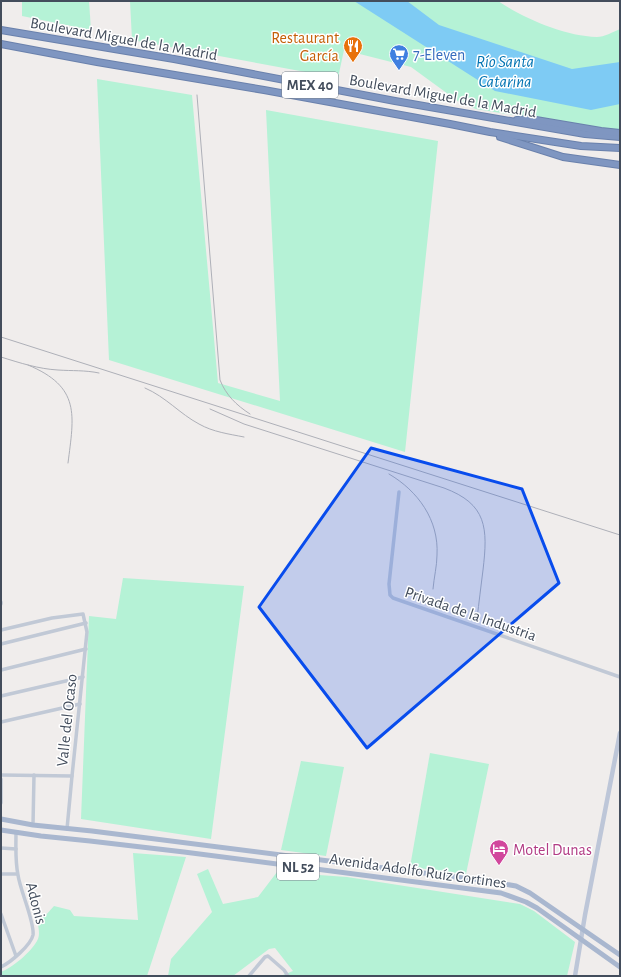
<svg xmlns="http://www.w3.org/2000/svg" width="621" height="977" font-family="'Alegreya Sans',sans-serif">
<style>
.green{fill:#b5f2d6}
.water{fill:#7ecbf4}
.lines{fill:none;stroke-linecap:round;stroke-linejoin:round}
.highway-casing{stroke:#6a81ac;stroke-width:8}
.street{stroke:#c1c9d6;stroke-width:3.5}
.secondary{stroke:#bdc6d8;stroke-width:4.5}
.primary{stroke:#a9b7cf;stroke-width:5}
.highway{stroke:#7f96c1;stroke-width:6}
.rail{stroke:#aeb0b8;stroke-width:1}
.marked{fill:#084ced;fill-opacity:0.2;stroke:#084ced;stroke-width:3;stroke-linejoin:round}
.labels{text-anchor:middle;stroke-width:3;stroke-linejoin:round;paint-order:stroke}
.shield{fill:#fff;stroke:#7b828d;stroke-width:1}
.shield-label{font-size:15px;font-weight:bold;fill:#434d5c}
.food-label{font-size:16px;fill:#c56008;stroke:#fff;text-anchor:end}
.street-label{font-size:16px;fill:#434d5c;stroke:#fff}
.shop-label{font-size:16px;fill:#366cbe;stroke:#fff;text-anchor:start}
.hotel-label{font-size:16px;fill:#b23c85;stroke:#fff;text-anchor:start}
.water-label{font-size:17px;font-style:italic;fill:#0073b2;stroke:#fff}
</style>
<rect width="100%" height="100%" fill="#f0edec"/>
<g class="green">
<path d="M22 1H89L91 30 22 16Z"/>
<path d="M130 1H498C525 19 564 36 597 37 604 37 613 32 620 29V132L476 109 459 102 411 67 344 50 338 78 132 40Z"/>
<path d="M97 79 192 95 218 383 280 401 266 110 438 141 405 452 109 360Z"/>
<path d="M123 578 244 586 211 839 81 819 89 616 116 619Z"/>
<path d="M430 753 489 764 466 874 410 867Z"/>
<path d="M301 761 344 767 326 856 281 850Z"/>
<path d="M133 853 186 857 147 976H1V972C12 968 31 952 37 941 41 935 38 926 37 919L45 916 54 906 70 910 74 916 138 920Z"/>
<path d="M208 869 223 904 258 897 277 872 347 877 520 904 534 911 575 942 567 976H283V975L293 971 275 948 269 949 233 976H168L171 959 212 912 197 874Z"/>
</g>
<path class="water" d="M354 1H407L439 25 572 69 620 62V104L591 110 495 91Z"/>
<g class="lines">
<g class="highway-casing">
<g id="highway">
<path d="M1 30 174 59 395 101 585 134 620 137"/>
<path d="M1 44 97 62 264 90 450 124 490 132 581 146 620 148"/>
<path d="M517 120 530 119 601 131 620 133"/>
<path d="M500 137 563 157 620 165"/>
</g>
</g>
<g class="street">
<path d="M399 492 389 584 390 595 393 598 620 677"/>
<path d="M1 602V604"/>
<path d="M1 630 52 618 83 614 87 632 72 776 67 829"/>
<path d="M1 644 86 623"/>
<path d="M1 670 86 649"/>
<path d="M1 696 83 677"/>
<path d="M1 722 80 704"/>
<path d="M1 775 72 776"/>
<path d="M1 779V803"/>
<path d="M33 825 34 775"/>
<path d="M1 848 16 849"/>
<path d="M1 874H17"/>
<path d="M1 914 16 956"/>
<path d="M1 967C11 962 31 945 33 935 35 923 20 890 18 875 15 861 16 846 16 832"/>
<path d="M249 976 265 957 268 956 284 970 288 976"/>
</g>
<path class="secondary" d="M575 976 585 915 620 733"/>
<g class="primary">
<path d="M1 819 33 825 92 831 487 881 516 886 530 893 620 955"/>
<path d="M1 830 41 836 90 841 184 852 501 893 526 902 537 908 620 967"/>
</g>
<use href="#highway" class="highway"/>
<g class="rail">
<path d="M197 95 220 380C226 395 236 405 250 414"/>
<path d="M1 337 620 535"/>
<path d="M1 357C20 363 39 369 58 370 72 371 85 370 99 373"/>
<path d="M28 365C81 387 74 415 68 463"/>
<path d="M145 388C166 397 180 414 199 424 213 432 229 434 244 437"/>
<path d="M210 409 244 424 444 488C487 504 488 528 483 570 481 586 479 602 477 619"/>
<path d="M389 474C418 491 439 520 437 555 437 566 434 577 433 589"/>
</g>
</g>
<path class="marked" d="M371 448 522 489 559 583 367 748 259 607Z"/>
<defs>
<g id="restaurant-pin" transform="scale(1)"><path d="M0 17L-7.5 6A9.5 9.5 0 1 1 7.5 6Z" fill="#e8710a" stroke="#fff"/><path d="M-5-6h1v4h1v-4h1v4h1v-4h1v5L-1.5 .5V6h-2V.5L-5-1ZM5-6V6H3V1.5H1.5Q1.5-4 5-6Z" fill="#fff"/></g>
<g id="supermarket-pin" transform="scale(1)"><path d="M0 17L-7.5 6A9.5 9.5 0 1 1 7.5 6Z" fill="#3f7fe0" stroke="#fff"/><path d="M-6-5.5h2.5l.6 2H6L4.5 2H-2.5L-4.4-4H-6ZM-1.5 3.2a1.3 1.3 0 1 0 .1 0ZM3 3.2a1.3 1.3 0 1 0 .1 0Z" fill="#fff"/></g>
<g id="hotel-pin" transform="scale(1)"><path d="M0 17L-7.5 6A9.5 9.5 0 1 1 7.5 6Z" fill="#d1479c" stroke="#fff"/><path d="M-6-4.5h1.5V1H6V5H4.5V3h-9V5H-6ZM-4 0a1.8 1.8 0 1 1 3.6 0ZM.5 0V-2.5h3Q6-2.5 6 0Z" fill="#fff"/></g>
</defs>
<g fill-rule="evenodd">
<use href="#restaurant-pin" x="353" y="46"/>
<use href="#supermarket-pin" x="399" y="54"/>
<use href="#hotel-pin" x="499" y="849"/>
</g>
<g class="labels">
<g class="shield">
<rect x="282" y="72" width="56" height="26" rx="3"/>
<rect x="277" y="854" width="42" height="26" rx="3"/>
</g>
<g class="shield-label">
<text x="310" y="90">MEX 40</text>
<text x="298" y="872">NL 52</text>
</g>
<g class="food-label">
<text x="339" y="43">Restaurant<tspan x="339" dy="18">García</tspan></text>
</g>
<g class="street-label">
<text transform="translate(124 38) rotate(10)" y="6">Boulevard Miguel de la Madrid</text>
<text transform="translate(443 95) rotate(10)" y="6">Boulevard Miguel de la Madrid</text>
<text transform="translate(471 613) rotate(19)" y="6">Privada de la Industria</text>
<text transform="translate(66 720) rotate(-84)" y="6">Valle del Ocaso</text>
<text transform="translate(418 870) rotate(8)" y="6">Avenida Adolfo Ruíz Cortines</text>
<text transform="translate(37 903) rotate(75)" y="6">Adonis</text>
</g>
<g class="shop-label">
<text x="413" y="60">7-Eleven</text>
</g>
<g class="hotel-label">
<text x="513" y="855">Motel Dunas</text>
</g>
<g class="water-label">
<text x="505" y="67">Río Santa<tspan x="505" dy="20">Catarina</tspan></text>
</g>
</g>
<rect width="621" height="977" fill="none" stroke="#434d5c" stroke-width="4"/>
</svg>
